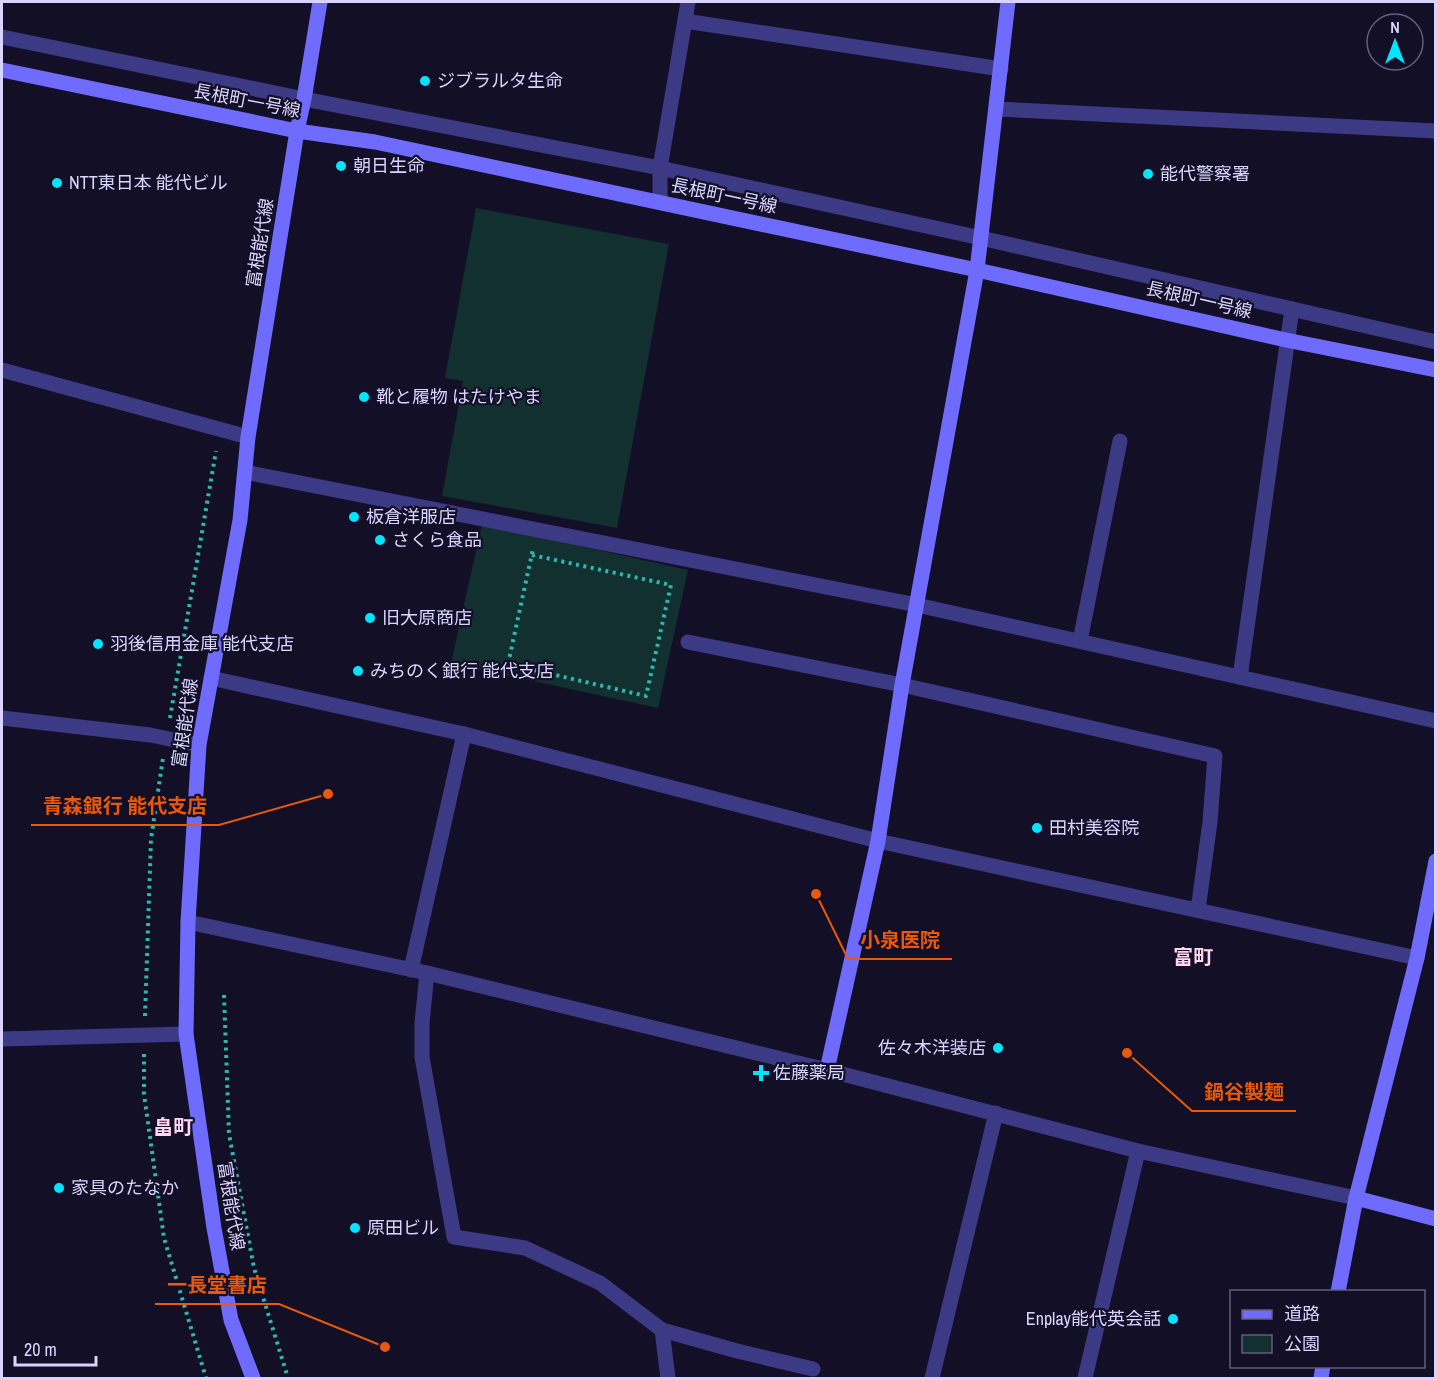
<svg xmlns="http://www.w3.org/2000/svg" width="1437" height="1380" font-family="'Archivo Narrow','Noto Sans JP',sans-serif">
<style>
.green{fill:#12302f}
.lines{fill:none;stroke-linecap:round;stroke-linejoin:round}
.path{stroke:#2fb8b0;stroke-width:4;stroke-dasharray:3 4.5;stroke-linecap:butt}
.lane{stroke:#3d3a85;stroke-width:15}
.street{stroke:#3d3a85;stroke-width:15}
.secondary{stroke:#6f6bff;stroke-width:15}
.poi-dot{fill:#00e5ff;stroke:#130f26;stroke-width:2}
.labels{text-anchor:middle;stroke-width:4.5;stroke-linejoin:round;paint-order:stroke}
.poi-label{font-size:18px;fill:#d9d4ff;stroke:#130f26;text-anchor:start}
.street-label{font-size:18px;fill:#d9d4ff;stroke:#130f26}
.neighbourhood-label{font-size:20px;font-weight:bold;fill:#ffd6f0;stroke:#130f26}
.leader{fill:none;stroke:#e8590c;stroke-width:2}
.callout-dot{fill:#e8590c;stroke:#130f26;stroke-width:2}
.callout-label{font-size:20px;text-anchor:middle;font-weight:bold;fill:#e8590c;stroke:#130f26;stroke-width:4.5;stroke-linejoin:round;paint-order:stroke}
</style>
<rect width="100%" height="100%" fill="#130f26"/>
<g class="green">
<path d="M476 208 669 244 617 528 442 496 463 381 445 378Z"/>
<path d="M482 524 688 570 658 708 451 663Z"/>
</g>
<g class="lines">
<g class="path">
<path d="M532 555 671 585 646 696 508 664 533 549"/>
<path d="M170 718 216 451"/>
<path d="M224 995 229 1134 254 1268 288 1378"/>
<path d="M145 1016 151 839 163 758"/>
<path d="M144 1054V1094L164 1238 206 1378"/>
</g>
<g class="lane">
<path d="M427 973 422 1023V1057L454 1237 525 1248 600 1283 662 1330 668 1378"/>
<path d="M2 1039 186 1034"/>
<path d="M662 1330 737 1351 813 1369"/>
</g>
<g class="street">
<path d="M685 21 1001 69"/>
<path d="M2 37 304 99 660 168 981 238 1436 342"/>
<path d="M996 109 1436 131"/>
<path d="M660 202V168L688 2"/>
<path d="M2 370 248 437"/>
<path d="M245 472 917 605 1436 721"/>
<path d="M1080 641 1120 441"/>
<path d="M688 642 902 685 1215 756 1210 822 1198 910"/>
<path d="M1240 677 1292 309"/>
<path d="M211 678 464 734 878 841 1417 958"/>
<path d="M2 718 150 735 199 745"/>
<path d="M188 922 427 973 827 1070 1138 1151 1356 1198"/>
<path d="M411 970 464 734"/>
<path d="M932 1378 996 1113"/>
<path d="M1085 1378 1138 1151"/>
</g>
<g class="secondary">
<path d="M2 70 297 131 375 142 977 270 1286 340 1436 370"/>
<path d="M827 1070 878 841 902 685 977 270 1008 2"/>
<path d="M1356 1198 1436 1219"/>
<path d="M1338 1292 1356 1198 1417 958 1436 861"/>
<path d="M253 1378 231 1320 214 1228 186 1034 188 922 199 745 240 520 248 437 297 131 304 99 320 2"/>
<path d="M1321 1378 1323 1366"/>
</g>
</g>
<g class="poi-dot">
<circle cx="425" cy="81" r="6"/>
<circle cx="341" cy="166" r="6"/>
<circle cx="1148" cy="174" r="6"/>
<circle cx="57" cy="183" r="6"/>
<circle cx="364" cy="397" r="6"/>
<circle cx="354" cy="517" r="6"/>
<circle cx="380" cy="540" r="6"/>
<circle cx="370" cy="618" r="6"/>
<circle cx="98" cy="644" r="6"/>
<circle cx="358" cy="671" r="6"/>
<circle cx="1037" cy="828" r="6"/>
<circle cx="998" cy="1048" r="6"/>
<path d="M758 1064h6v6h6v6h-6v6h-6v-6h-6v-6h6z"/>
<circle cx="59" cy="1188" r="6"/>
<circle cx="355" cy="1228" r="6"/>
<circle cx="1173" cy="1319" r="6"/>
</g>
<g class="labels">
<g class="poi-label">
<text x="437" y="87">ジブラルタ生命</text>
<text x="353" y="172">朝日生命</text>
<text x="1160" y="180">能代警察署</text>
<text x="69" y="189">NTT東日本 能代ビル</text>
<text x="376" y="403">靴と履物 はたけやま</text>
<text x="366" y="523">板倉洋服店</text>
<text x="392" y="546">さくら食品</text>
<text x="382" y="624">旧大原商店</text>
<text x="110" y="650">羽後信用金庫 能代支店</text>
<text x="370" y="677">みちのく銀行 能代支店</text>
<text x="1049" y="834">田村美容院</text>
<text x="986" y="1054" text-anchor="end">佐々木洋装店</text>
<text x="773" y="1079">佐藤薬局</text>
<text x="71" y="1194">家具のたなか</text>
<text x="367" y="1234">原田ビル</text>
<text x="1161" y="1325" text-anchor="end">Enplay能代英会話</text>
</g>
<g class="street-label">
<text transform="translate(247 101) rotate(11)" y="6">長根町一号線</text>
<text transform="translate(724 196) rotate(12)" y="6">長根町一号線</text>
<text transform="translate(260 243) rotate(-81)" y="6">富根能代線</text>
<text transform="translate(1199 300) rotate(13)" y="6">長根町一号線</text>
<text transform="translate(185 723) rotate(-82)" y="6">富根能代線</text>
<text transform="translate(231 1206) rotate(81)" y="6">富根能代線</text>
</g>
<g class="neighbourhood-label">
<text x="1193" y="964">富町</text>
<text x="173" y="1134">畠町</text>
</g>
</g>
<path class="leader" d="M328 794L219 825H31M816 894L848 959H952M1127 1053L1192 1111H1296M385 1347L279 1304H155"/>
<g class="callout-dot">
<circle cx="328" cy="794" r="6"/>
<circle cx="816" cy="894" r="6"/>
<circle cx="1127" cy="1053" r="6"/>
<circle cx="385" cy="1347" r="6"/>
</g>
<g class="callout-label">
<text x="125" y="813">青森銀行 能代支店</text>
<text x="900" y="947">小泉医院</text>
<text x="1244" y="1099">鍋谷製麺</text>
<text x="217" y="1292">一長堂書店</text>
</g>
<rect width="1437" height="1380" fill="none" stroke="#d9d4ff" stroke-width="6"/>
<rect x="1230" y="1290" width="195" height="78" fill="#130f26" stroke="#625e7d" stroke-width="1.5"/>
<rect x="1242" y="1310" width="30" height="9" fill="#6f6bff" stroke="#625e7d" stroke-width="1.5"/>
<text x="1284" y="1320" font-size="18" fill="#d9d4ff">道路</text>
<rect x="1242" y="1335" width="30" height="18" fill="#12302f" stroke="#625e7d" stroke-width="1.5"/>
<text x="1284" y="1350" font-size="18" fill="#d9d4ff">公園</text>
<g transform="translate(1395 42)"><circle r="28" fill="#130f26" stroke="#625e7d" stroke-width="1.5"/>
<path d="M0-4.5L10 22L0 15L-10 22Z" fill="#00e5ff"/>
<text y="-9" font-size="16" font-weight="bold" text-anchor="middle" fill="#d9d4ff">N</text>
</g>
<path d="M15 1356v9h81v-9" fill="none" stroke="#d9d4ff" stroke-width="3"/>
<text x="24" y="1356" font-size="18" fill="#d9d4ff" stroke="#130f26" stroke-width="4.5" paint-order="stroke">20 m</text>
</svg>
